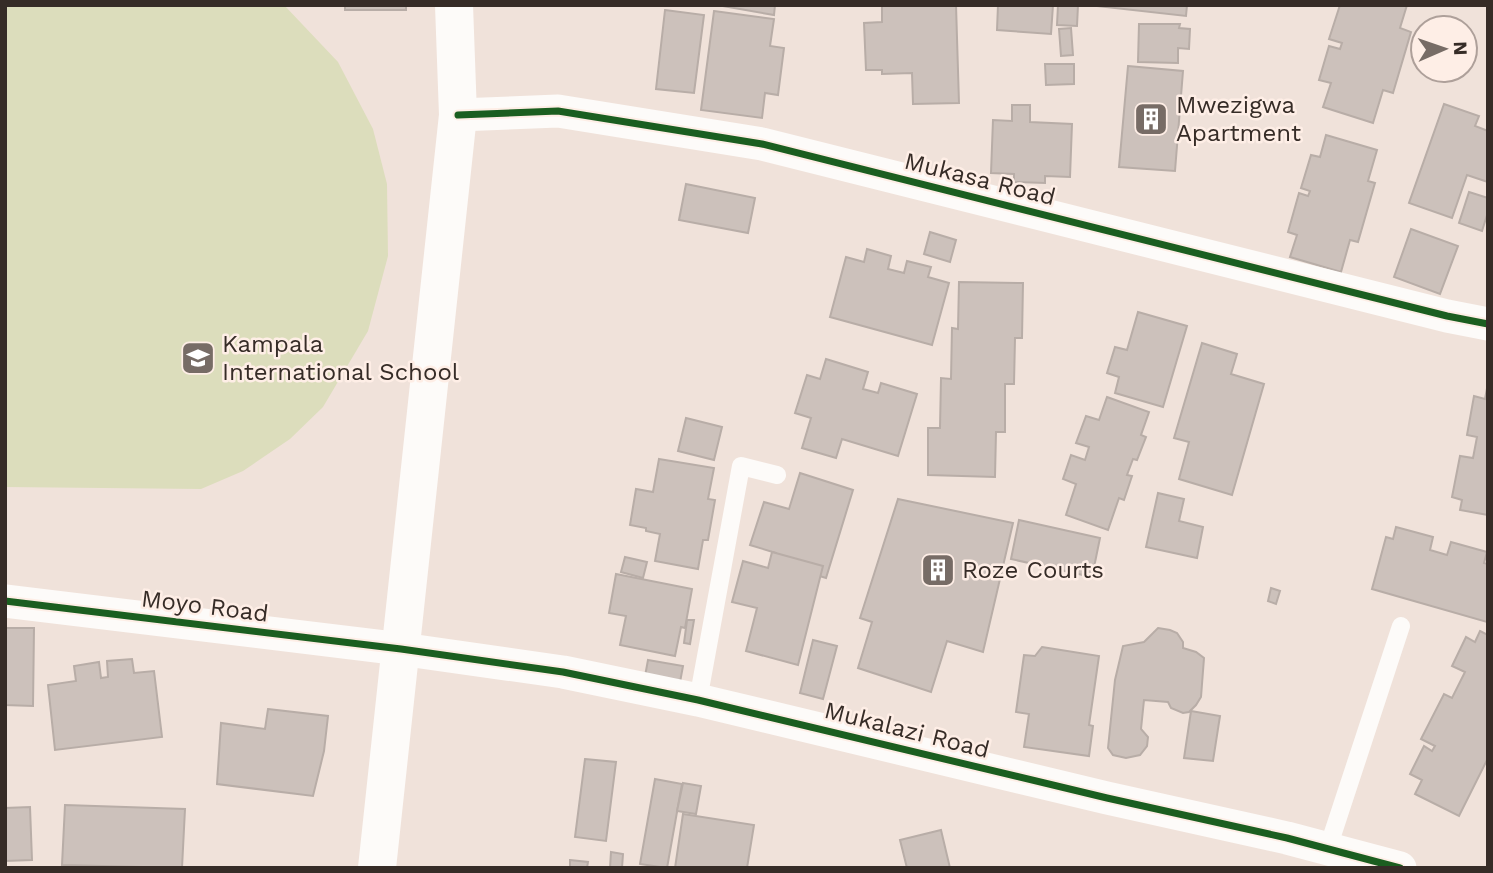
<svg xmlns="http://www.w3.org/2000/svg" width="1493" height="873" font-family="'Work Sans',sans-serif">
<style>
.green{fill:#dcddbc}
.building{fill:#ccc1bb;stroke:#b8ada7;stroke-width:2}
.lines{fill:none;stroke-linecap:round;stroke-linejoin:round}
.lane{stroke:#fdfbf9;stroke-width:18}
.street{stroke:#fdfbf9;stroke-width:33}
.primary{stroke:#fdfbf9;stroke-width:38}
.cycleway-casing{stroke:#feeee6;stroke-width:11}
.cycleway{stroke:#1b5e20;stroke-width:7}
.labels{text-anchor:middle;stroke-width:5;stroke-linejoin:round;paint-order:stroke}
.poi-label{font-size:24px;fill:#362c27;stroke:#feeee6;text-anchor:start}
.street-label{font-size:24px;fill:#362c27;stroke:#feeee6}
</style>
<rect width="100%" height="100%" fill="#f0e2da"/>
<path class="green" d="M5 5H284L338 62 373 129 387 184 388 256 368 331 323 407 290 439 243 471 201 489 5 487Z"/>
<g class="building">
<rect x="345" y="5" width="61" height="5"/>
<path d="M717 5H775L774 15Z"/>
<path d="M882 5H956L959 103 913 104 912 73 882 74V70H866L864 23 882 22Z"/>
<path d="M998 5H1053L1051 34 997 30Z"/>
<path d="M1058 5H1078L1077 26 1057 25Z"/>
<path d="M1088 5H1187L1186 16Z"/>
<path d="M1340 5H1407L1400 28 1411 32 1393 93 1383 90 1373 123 1323 107 1331 83 1319 80 1329 46 1340 49 1342 43 1329 39Z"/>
<path d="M665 10 704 15 694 93 656 89Z"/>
<path d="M714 11 774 19 770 46 784 48 778 95 765 93 762 118 701 110Z"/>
<path d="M1139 24H1180L1179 28 1190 29 1189 49 1178 48V63L1138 62Z"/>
<path d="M1071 28 1073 55 1061 56 1059 29Z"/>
<path d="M1045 64H1074V84L1046 85Z"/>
<path d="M1128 66 1183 71 1175 171 1119 167Z"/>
<path d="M1444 104 1479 116 1475 126 1488 131V182L1467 175 1452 218 1409 203Z"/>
<path d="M1012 105H1030V122L1072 124 1070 177 1045 176V183L1014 182V174L991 173 993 120 1012 121Z"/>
<path d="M1326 135 1377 150 1368 181 1375 183 1358 242 1350 240 1341 272 1290 257 1297 235 1288 232 1299 193 1308 196 1310 191 1301 188 1311 155 1320 157Z"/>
<path d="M686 184 755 198 748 233 679 220Z"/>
<path d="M1469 192 1488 198V212L1482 231 1459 223Z"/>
<path d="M1411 229 1458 246 1440 294 1394 277Z"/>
<path d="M930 232 956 240 950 262 924 254Z"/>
<path d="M867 249 891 256 888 269 904 273 907 261 931 267 928 277 949 283 932 345 830 317 846 257 864 262Z"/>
<path d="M959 282 1023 283 1022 338H1015L1014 384H1005V432H996L995 477 928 475V428H940L941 378 951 379 952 328 958 329Z"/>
<path d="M1138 312 1187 326 1163 407 1115 393 1119 377 1107 373 1115 347 1127 350Z"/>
<path d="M1202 343 1237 354 1231 374 1264 384 1232 495 1179 479 1189 442 1174 438Z"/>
<path d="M826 359 868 372 863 389 878 393 881 383 917 394 898 456 842 439 836 458 802 448 811 418 795 413 807 375 820 379Z"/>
<path d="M1488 383V515L1460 510 1462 500 1452 497 1460 456 1473 458 1477 437 1467 435 1474 396 1485 399Z"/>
<path d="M1107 397 1149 412 1141 435 1146 437 1137 460 1133 459 1127 475 1132 476 1124 500 1119 498 1108 530 1066 515 1076 484 1063 479 1071 455 1085 460 1089 447 1076 443 1086 416 1099 420Z"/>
<path d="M686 418 722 427 714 460 678 451Z"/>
<path d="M659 459 714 468 708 499 715 500 708 540H703L698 569 655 561 660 534 646 531V528L630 525 636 489 653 492Z"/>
<path d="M800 473 853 490 826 578 774 562 776 553 750 545 764 502 789 509Z"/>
<path d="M1158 493 1184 499 1179 521 1203 527 1197 558 1146 547Z"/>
<path d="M898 499 1013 523 983 652 947 641 931 692 858 668 872 622 860 618Z"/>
<path d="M1019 520 1100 538 1092 577 1011 559Z"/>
<path d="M1396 527 1433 537 1430 550 1447 555 1451 542 1487 552 1484 563 1488 564 1487 622 1372 589 1386 537 1393 539Z"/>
<path d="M772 552 823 566 798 665 746 651 757 608 732 602 743 561 768 568Z"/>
<path d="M625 557 647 562 643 578 621 572Z"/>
<path d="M616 574 692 589 685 628 681 627 675 656 620 645 626 616 609 613Z"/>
<path d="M1271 588 1280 591 1276 604 1268 601Z"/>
<path d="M687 620H694L690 644 684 643Z"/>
<path d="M5 628H34L33 706 5 705Z"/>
<path d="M1158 628 1170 630 1177 633 1183 642V648L1196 652 1204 658 1201 697 1196 705 1189 712 1183 713 1171 708 1168 702 1144 700 1141 729 1148 737 1147 746 1140 755 1126 758 1113 755 1108 748 1115 680 1123 646 1144 642Z"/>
<path d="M1480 631 1488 635V758L1459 816 1415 794 1422 780 1410 774 1424 746 1432 751 1435 746 1421 739 1444 694 1452 698 1465 672 1452 666 1466 637 1475 642Z"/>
<path d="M813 640 837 646 823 699 800 693Z"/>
<path d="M1042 647 1099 656 1089 725 1093 726 1089 756 1024 747 1029 714 1016 712 1024 655 1035 656Z"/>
<path d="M132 659 134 673 154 671 162 737 55 750 48 685 76 681 74 666 99 662 101 678 108 677 107 661Z"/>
<path d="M648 660 683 666 678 693 643 687Z"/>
<path d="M268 709 328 716 324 751 313 796 217 784 221 723 265 729Z"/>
<path d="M1191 711 1220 716 1213 761 1184 758Z"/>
<path d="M585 759 616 762 606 841 575 837Z"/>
<path d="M655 779 682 784 667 868 640 864Z"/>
<path d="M683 783 701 786 696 814 677 811Z"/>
<path d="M65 805 185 809 182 868 62 865Z"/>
<path d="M30 807 32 860 5 861V808Z"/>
<path d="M683 814 754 825 747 868H675Z"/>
<path d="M941 830 950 868H907L900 840Z"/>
<path d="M611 852 623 854 622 868H610Z"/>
<path d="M570 860 588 862 587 868H570Z"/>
</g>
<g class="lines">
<g class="lane">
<path d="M698 700 741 466 777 475"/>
<path d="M1328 848 1401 626"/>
</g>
<g class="street">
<path d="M458 115 558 111 762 144 1447 316 1488 324"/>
<path d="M5 601 401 649 563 672 698 700 1107 798 1287 838 1400 868"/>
</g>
<path class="primary" d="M377 868 458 115 454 5"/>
<g class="cycleway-casing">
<g id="cycleway">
<path d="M458 115 558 111 762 144 1447 316 1488 324"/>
<path d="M5 601 401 649 563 672 698 700 1107 798 1287 838 1400 868"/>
</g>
</g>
<use href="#cycleway" class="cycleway"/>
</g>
<defs>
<g id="building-square" transform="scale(1.75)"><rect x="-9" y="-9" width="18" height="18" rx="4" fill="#776c66" stroke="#feeee6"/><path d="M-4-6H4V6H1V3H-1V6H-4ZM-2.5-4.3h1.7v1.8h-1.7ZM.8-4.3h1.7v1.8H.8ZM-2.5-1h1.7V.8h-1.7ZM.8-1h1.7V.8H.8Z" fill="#fff"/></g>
<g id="school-square" transform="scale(1.75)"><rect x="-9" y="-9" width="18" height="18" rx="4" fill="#776c66" stroke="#feeee6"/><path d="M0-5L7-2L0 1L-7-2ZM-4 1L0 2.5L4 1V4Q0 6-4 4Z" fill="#fff"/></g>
</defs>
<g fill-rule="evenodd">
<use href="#building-square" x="1151" y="119"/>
<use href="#school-square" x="198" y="358"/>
<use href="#building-square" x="938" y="570"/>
</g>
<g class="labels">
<g class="poi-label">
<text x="1176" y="113">Mwezigwa<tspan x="1176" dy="28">Apartment</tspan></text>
<text x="222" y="352">Kampala<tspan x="222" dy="28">International School</tspan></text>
<text x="962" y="578">Roze Courts</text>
</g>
<g class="street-label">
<text transform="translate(980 179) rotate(14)" y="8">Mukasa Road</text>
<text transform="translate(205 606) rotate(7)" y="8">Moyo Road</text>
<text transform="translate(907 730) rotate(14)" y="8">Mukalazi Road</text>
</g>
</g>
<rect width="1493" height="873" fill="none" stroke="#362c27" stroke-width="14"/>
<g transform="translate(1444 49) rotate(88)"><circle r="33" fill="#feeee6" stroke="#aea09a" stroke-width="2"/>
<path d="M0-5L12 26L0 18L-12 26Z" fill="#776c66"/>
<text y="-10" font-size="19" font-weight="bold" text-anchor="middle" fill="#362c27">N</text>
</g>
</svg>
